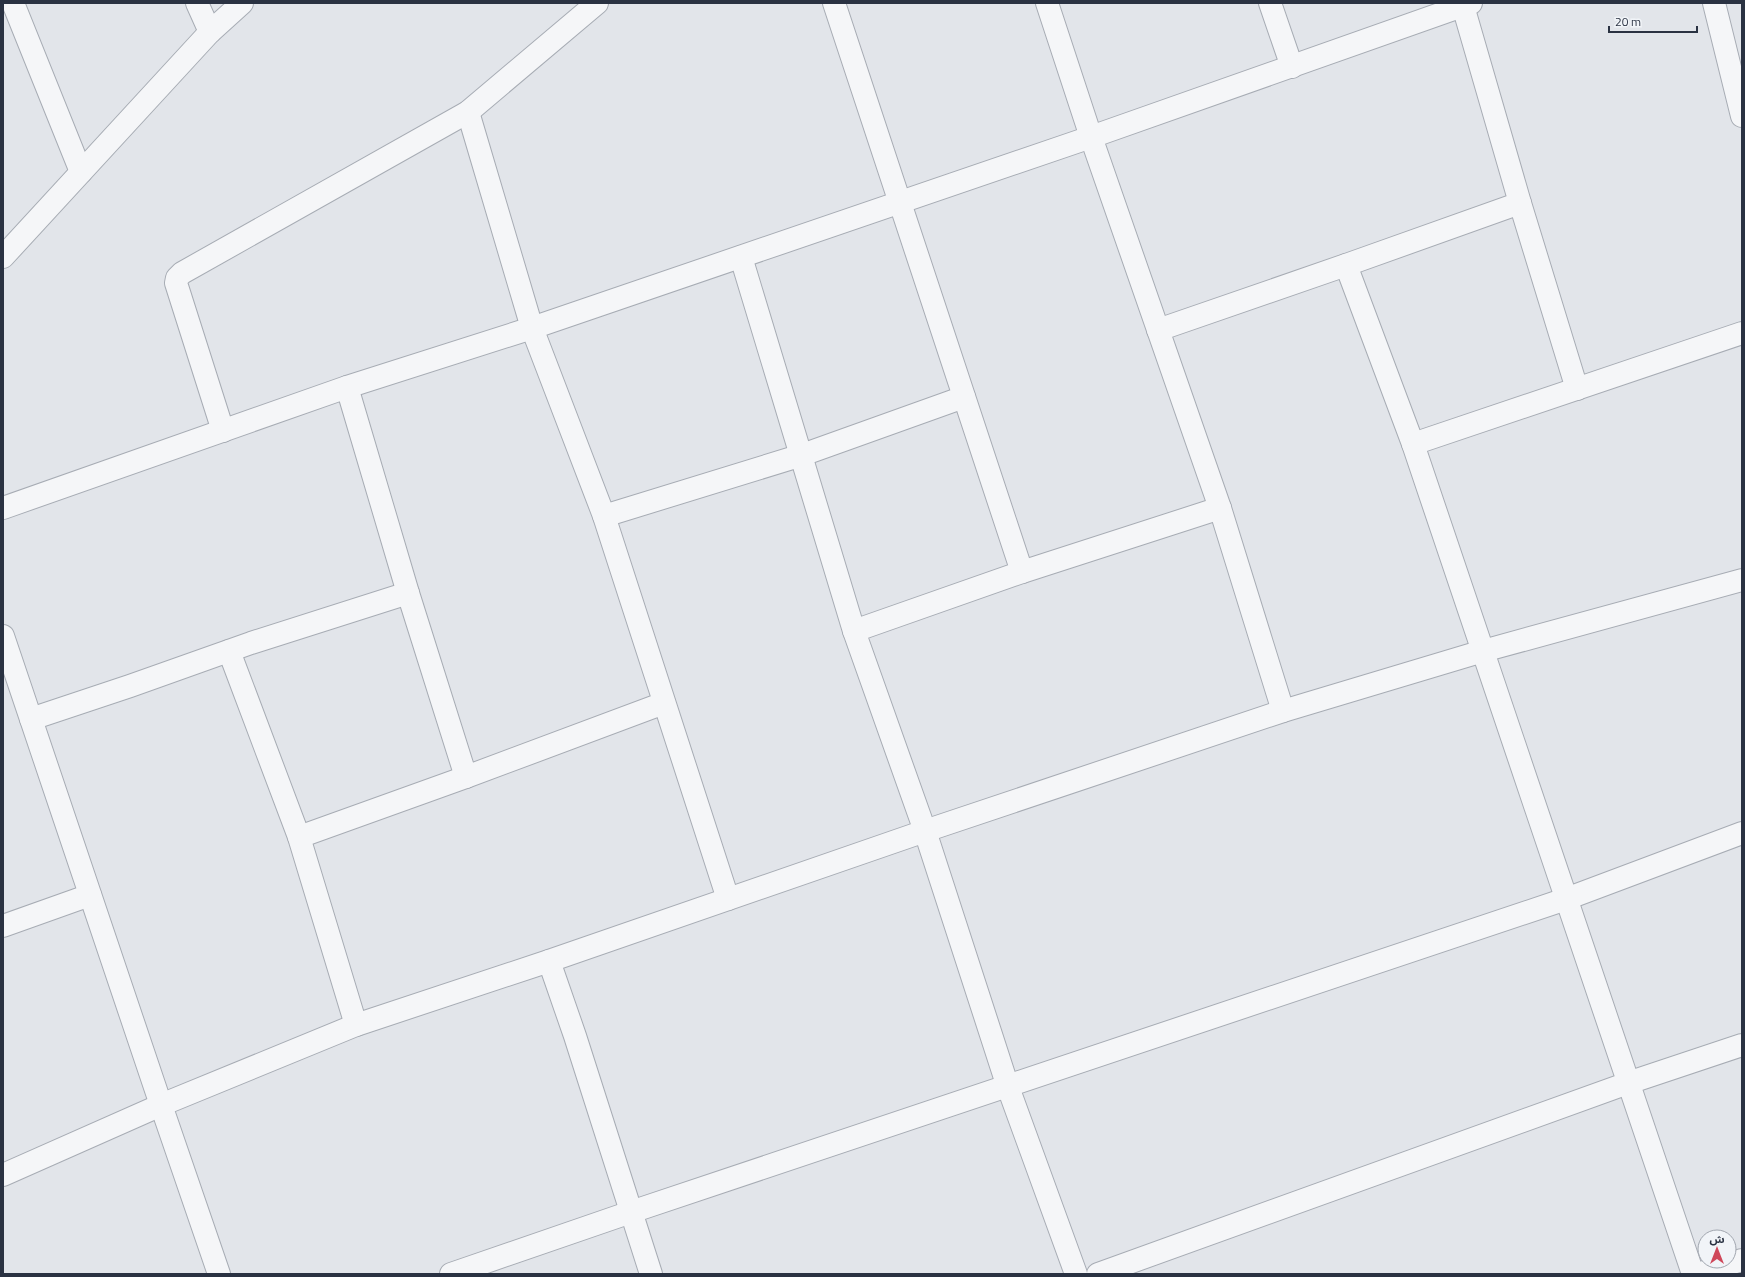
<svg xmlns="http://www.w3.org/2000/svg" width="1745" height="1277" font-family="'Titillium Web','Noto Sans Arabic',sans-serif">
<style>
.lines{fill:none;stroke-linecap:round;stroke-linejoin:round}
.minor-casing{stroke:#a7acb4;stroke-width:24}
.minor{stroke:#f5f6f8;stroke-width:22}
</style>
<rect width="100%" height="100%" fill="#e2e5ea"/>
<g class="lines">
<g class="minor-casing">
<g id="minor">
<path d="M13 3 81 172"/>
<path d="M197 3 210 32"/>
<path d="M834 3 1022 572"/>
<path d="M1047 3 1091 137 1220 508 1283 711"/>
<path d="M1270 3 1292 67"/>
<path d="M1714 3 1742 116"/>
<path d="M1463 6 1520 203 1577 389"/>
<path d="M468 112 532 328 604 516 728 899"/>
<path d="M3 257 210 32 242 3"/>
<path d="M741 257 854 631"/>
<path d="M1346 265 1413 444 1693 1274"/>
<path d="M1158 330 1346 265 1520 203"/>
<path d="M347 387 408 593 466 777"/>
<path d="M223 431 176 283 177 278 182 273 468 112 597 3"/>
<path d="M1413 444 1742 333"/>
<path d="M3 508 347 387 532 328 1091 137 1471 3"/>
<path d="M604 516 802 455 964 397"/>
<path d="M3 636 161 1105 219 1274"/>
<path d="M229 651 299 837 356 1025"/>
<path d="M31 719 130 686 251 643 408 593"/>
<path d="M299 837 466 777 664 703"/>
<path d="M3 926 90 895"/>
<path d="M549 961 575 1036 651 1274"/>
<path d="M3 1175 161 1105 356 1025 549 961 925 831 1283 711 1483 651 1742 580"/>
<path d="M451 1274 631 1212 1566 899 1742 833"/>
<path d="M1076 1274 1008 1087 925 831 854 631 1022 572 1220 508"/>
<path d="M1098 1274 1628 1083 1742 1045"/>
<path d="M1698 1274 1742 1260"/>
</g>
</g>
<use href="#minor" class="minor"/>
</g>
<rect width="1745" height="1277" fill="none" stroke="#2a3242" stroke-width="8"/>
<g transform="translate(1717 1249)"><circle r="19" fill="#f1f4f8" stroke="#a1a6af"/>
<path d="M0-3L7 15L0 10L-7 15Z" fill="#cf475a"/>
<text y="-6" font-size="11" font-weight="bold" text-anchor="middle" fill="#2a3242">ش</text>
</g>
<path d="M1609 26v6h88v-6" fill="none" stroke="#2a3242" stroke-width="2"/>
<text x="1615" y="26" font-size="12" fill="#2a3242" stroke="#f1f4f8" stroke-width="3" paint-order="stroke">20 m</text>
</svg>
